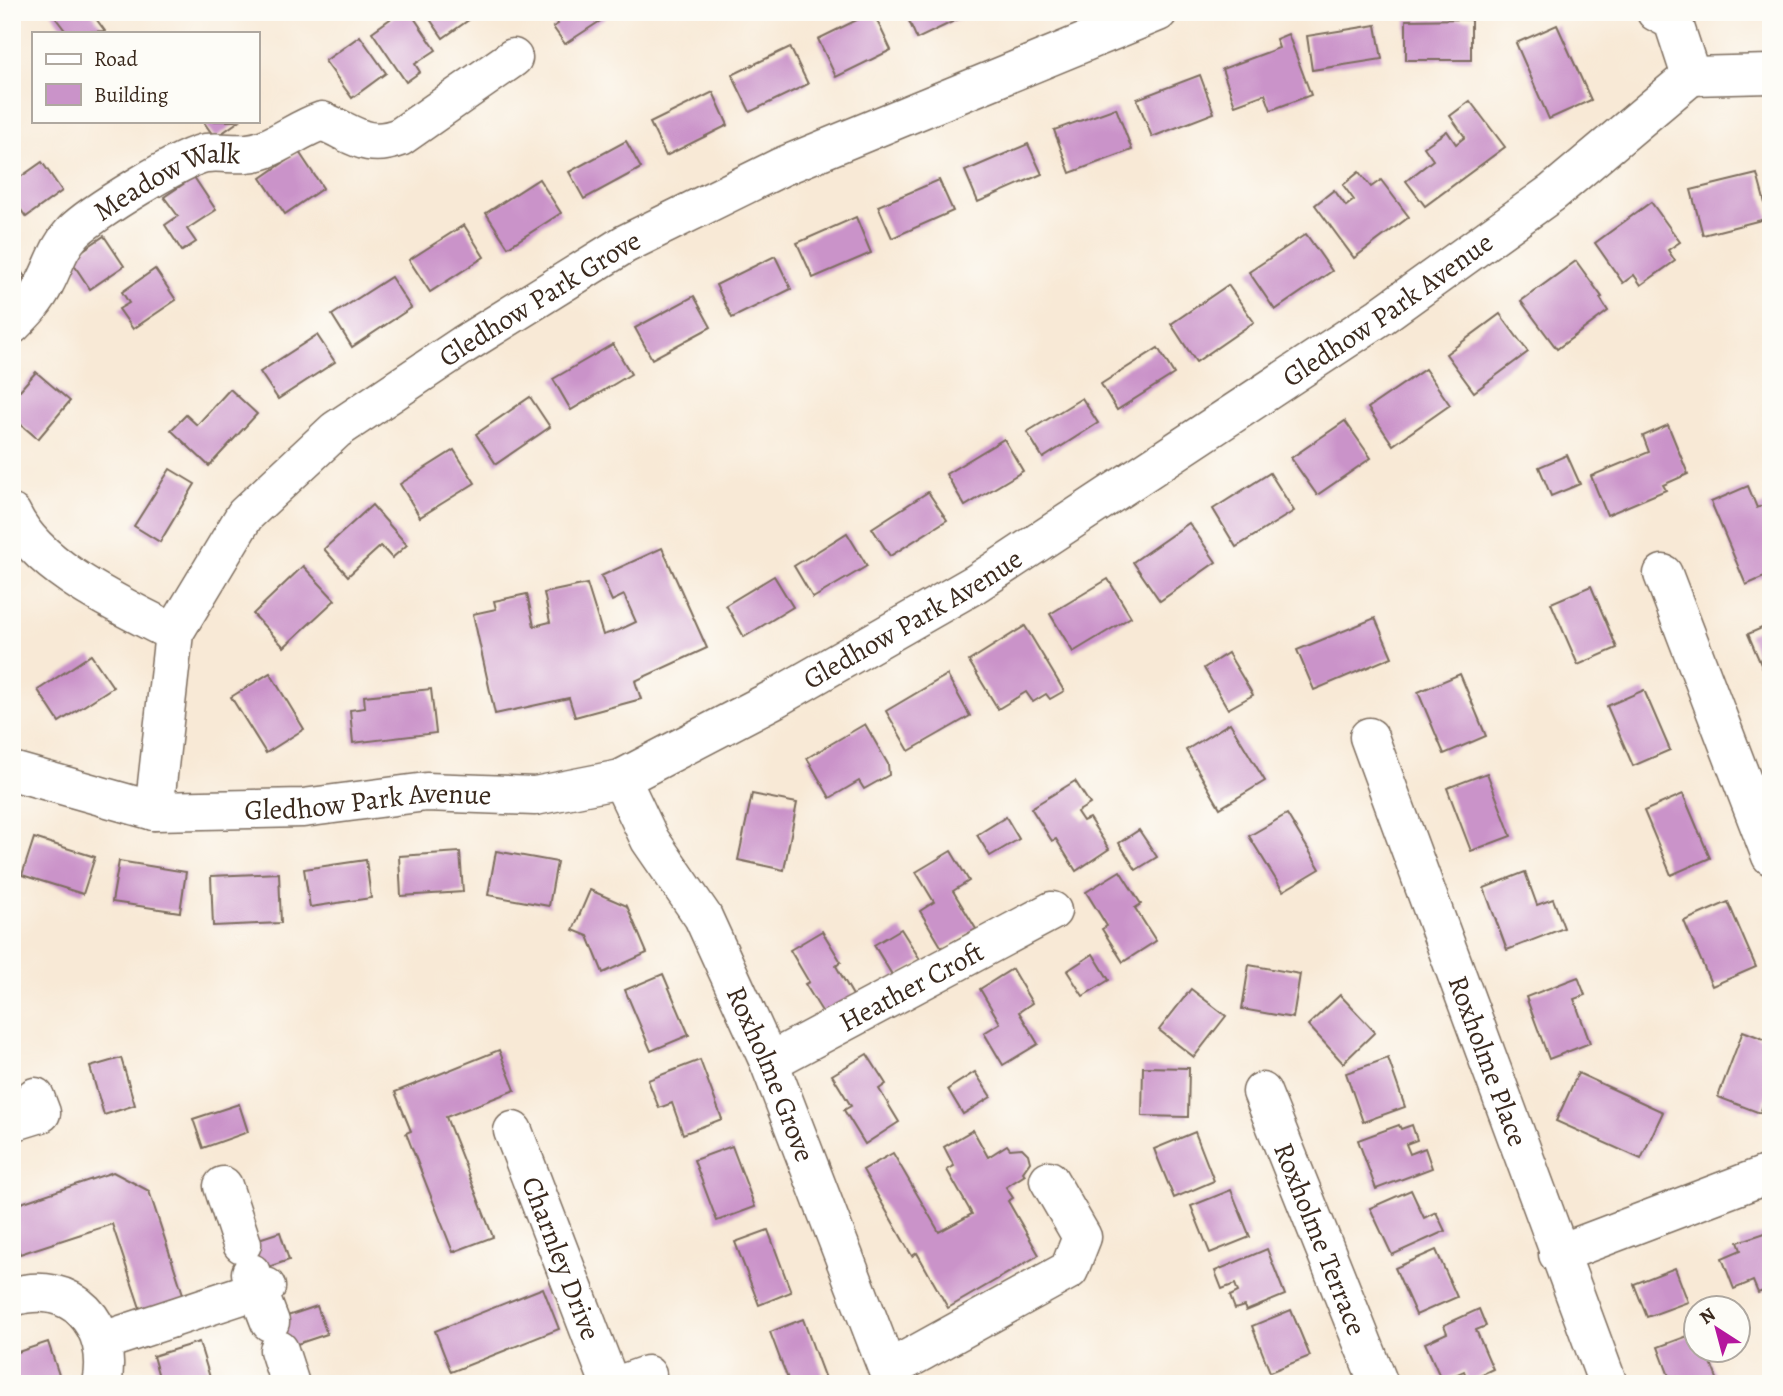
<svg xmlns="http://www.w3.org/2000/svg" width="1783" height="1396" font-family="Alegreya,serif">
<style>
.building{fill:#ca93c9}
.lines{fill:none;stroke-linecap:round;stroke-linejoin:round}
.minor-casing{stroke:#7d6d5e;stroke-width:41}
.minor{stroke:#fff;stroke-width:38}
.labels{text-anchor:middle;stroke-width:5;stroke-linejoin:round;paint-order:stroke}
.street-label{font-size:28px;fill:#3b2a1e;stroke:#fdfcf7}
</style>
<rect width="100%" height="100%" fill="#fdfcf7"/>
<filter id="ink" filterUnits="userSpaceOnUse"><feTurbulence type="fractalNoise" baseFrequency=".0143" numOctaves="2"/><feDisplacementMap in="SourceGraphic" scale="14" xChannelSelector="R" yChannelSelector="G"/><feConvolveMatrix kernelMatrix="1 2 1 2 8 2 1 2 1" color-interpolation-filters="sRGB"/></filter>
<filter id="wash" filterUnits="userSpaceOnUse"><feTurbulence type="fractalNoise" baseFrequency=".00686" numOctaves="4" result="noise"/><feDisplacementMap in="SourceGraphic" scale="28" xChannelSelector="R" yChannelSelector="G"/><feGaussianBlur stdDeviation="1.57" result="paint"/><feColorMatrix in="noise" values="0 0 0 0 0 0 0 0 0 0 0 0 0 0 0 0 0 1.4 0 .05"/><feComposite in="paint" operator="in"/></filter>
<g filter="url(#wash)">
<rect width="100%" height="100%" fill="#f8e9d6"/>
<g id="blocks">
<g class="building">
<path d="M51 12H91L105 31 67 33Z"/>
<path d="M400 12H410L436 50 415 64 420 72 406 82 372 32Z"/>
<path d="M425 12H480L443 38Z"/>
<path d="M550 12H614L565 44 553 27 558 24Z"/>
<path d="M873 12 891 50 836 77 818 39Z"/>
<path d="M905 12H973L917 39Z"/>
<path d="M1471 19V60H1406V20Z"/>
<path d="M1376 25 1382 59 1312 70 1307 36Z"/>
<path d="M1557 25 1591 100 1549 119 1516 43Z"/>
<path d="M1288 34 1311 95 1271 110 1265 94 1235 105 1222 69 1279 48 1276 39Z"/>
<path d="M360 36 386 73 352 98 325 61Z"/>
<path d="M790 47 808 84 750 112 732 75Z"/>
<path d="M1200 75 1214 113 1152 137 1137 99Z"/>
<path d="M713 92 728 125 666 156 650 123Z"/>
<path d="M1470 101 1505 147 1425 206 1406 181 1433 160 1424 147 1447 131 1456 144 1465 137 1450 116Z"/>
<path d="M1116 108 1132 150 1070 173 1054 130Z"/>
<path d="M203 121H239L215 138Z"/>
<path d="M626 141 641 168 584 199 569 172Z"/>
<path d="M1028 144 1042 174 978 202 965 171Z"/>
<path d="M299 152 323 188 285 214 261 178Z"/>
<path d="M42 162 62 191 26 217 12 197V183Z"/>
<path d="M1359 172 1371 187 1381 180 1409 217 1354 258 1315 205 1334 190 1346 206 1354 200 1343 185Z"/>
<path d="M1757 174 1769 218 1703 235 1691 190Z"/>
<path d="M194 177 216 210 187 229 196 242 182 251 165 225 178 216 164 197Z"/>
<path d="M539 179 561 213 508 247 486 213Z"/>
<path d="M939 180 953 211 892 238 878 206Z"/>
<path d="M1651 202 1680 242 1668 250 1675 261 1641 285 1634 275 1623 283 1595 243Z"/>
<path d="M856 217 871 253 813 278 797 243Z"/>
<path d="M464 225 484 257 430 292 409 260Z"/>
<path d="M1306 234 1332 271 1275 310 1249 272Z"/>
<path d="M104 236 124 266 90 289 70 259Z"/>
<path d="M775 256 791 289 732 318 716 285Z"/>
<path d="M12 259 25 277 12 286Z"/>
<path d="M1576 261 1602 297 1600 298 1608 311 1557 349 1521 301Z"/>
<path d="M155 269 176 300 133 329 119 309 129 303 122 292Z"/>
<path d="M391 277 411 308 352 347 332 315Z"/>
<path d="M1228 285 1254 322 1196 362 1171 324Z"/>
<path d="M694 296 711 327 652 359 635 328Z"/>
<path d="M1500 314 1528 352 1474 392 1446 354Z"/>
<path d="M317 335 335 362 278 399 260 372Z"/>
<path d="M613 344 631 374 571 410 553 379Z"/>
<path d="M1158 348 1174 374 1117 410 1101 384Z"/>
<path d="M1425 369 1450 405 1393 445 1368 408Z"/>
<path d="M36 372 70 401 38 439 12 417V399Z"/>
<path d="M230 389 257 414 209 466 171 430 186 415 197 425Z"/>
<path d="M530 397 550 427 496 464 476 434Z"/>
<path d="M1082 398 1098 423 1043 458 1027 432Z"/>
<path d="M1345 421 1371 458 1317 495 1291 458Z"/>
<path d="M1668 425 1688 474 1663 485 1666 490 1607 515 1591 476 1649 452 1643 436Z"/>
<path d="M1004 439 1023 471 965 506 946 474Z"/>
<path d="M454 450 475 483 420 517 400 484Z"/>
<path d="M1567 455 1580 484 1551 496 1539 467Z"/>
<path d="M170 469 195 484 160 542 134 526Z"/>
<path d="M1270 473 1294 511 1236 547 1213 509Z"/>
<path d="M1748 486 1757 508 1771 502V574L1746 585 1711 502Z"/>
<path d="M928 492 947 520 890 556 872 528Z"/>
<path d="M372 505 407 545 392 558 381 546 348 576 324 549Z"/>
<path d="M1189 523 1216 562 1160 601 1133 562Z"/>
<path d="M847 533 867 566 813 598 794 566Z"/>
<path d="M662 548 707 648 635 681 641 699 575 717 569 698 495 714 473 614 496 609 494 601 527 594 534 626 550 622 544 593 587 584 603 635 619 630 636 622 624 595 612 601 601 576Z"/>
<path d="M303 566 335 600 284 647 253 614Z"/>
<path d="M774 576 793 607 744 637 726 605Z"/>
<path d="M1108 579 1131 617 1073 652 1050 614Z"/>
<path d="M1591 586 1617 648 1578 665 1551 603Z"/>
<path d="M1375 618 1392 657 1314 690 1297 650Z"/>
<path d="M1771 624V688L1748 634Z"/>
<path d="M1025 626 1064 691 1050 699 1046 694 1033 702 1026 692 998 709 969 661Z"/>
<path d="M1228 653 1253 695 1228 709 1204 668Z"/>
<path d="M91 655 113 687 59 722 38 690Z"/>
<path d="M270 673 304 729 266 753 231 697Z"/>
<path d="M1460 674 1486 736 1444 754 1418 692Z"/>
<path d="M947 675 970 716 909 751 886 711Z"/>
<path d="M431 689 436 733 353 743 350 710 365 708 364 696Z"/>
<path d="M1644 690 1670 750 1633 766 1607 706Z"/>
<path d="M1230 723 1265 781 1220 808 1186 750Z"/>
<path d="M865 724 888 764 889 775 864 789 859 781 830 798 807 758Z"/>
<path d="M1487 773 1511 836 1471 851 1447 788Z"/>
<path d="M1075 781 1090 804 1077 812 1083 821 1089 818 1109 849 1076 871 1056 839 1052 841 1031 808Z"/>
<path d="M752 794 797 803 784 870 738 860Z"/>
<path d="M1683 794 1710 858 1671 875 1644 811Z"/>
<path d="M1287 814 1320 869 1283 891 1249 836Z"/>
<path d="M1006 817 1019 839 990 856 977 835Z"/>
<path d="M1139 830 1157 857 1136 870 1119 843Z"/>
<path d="M34 838 95 857 83 894 22 875Z"/>
<path d="M496 851 557 862 549 906 488 895Z"/>
<path d="M951 851 969 881 953 891 976 929 942 948 920 911 934 902 916 872Z"/>
<path d="M460 852 463 892 401 896 399 856Z"/>
<path d="M366 860 371 898 310 907 304 869Z"/>
<path d="M119 861 186 872 180 912 112 902Z"/>
<path d="M1120 871 1141 904 1135 908 1156 941 1123 962 1102 929 1107 926 1086 892Z"/>
<path d="M1525 872 1537 905 1553 899 1564 928 1507 950 1484 888Z"/>
<path d="M279 873 281 923 213 926 211 876Z"/>
<path d="M590 890 627 906 647 953 603 973 588 936 573 930Z"/>
<path d="M1728 902 1756 967 1712 986 1684 921Z"/>
<path d="M901 929 921 961 894 978 874 945Z"/>
<path d="M822 931 841 962 836 966 858 1004 828 1021 805 984 809 982 790 950Z"/>
<path d="M1093 954 1109 980 1083 996 1067 971Z"/>
<path d="M1249 965 1300 974 1293 1018 1242 1009Z"/>
<path d="M1012 969 1032 1003 1019 1012 1038 1044 1003 1065 984 1033 1000 1023 980 989Z"/>
<path d="M663 974 689 1035 651 1051 625 990Z"/>
<path d="M1578 977 1585 995 1574 999 1590 1043 1549 1059 1526 997Z"/>
<path d="M1191 989 1226 1016 1194 1057 1159 1030Z"/>
<path d="M1340 995 1375 1032 1343 1063 1308 1025Z"/>
<path d="M1743 1031 1771 1042V1086L1760 1113 1718 1097Z"/>
<path d="M499 1050 515 1090 446 1117 493 1237 453 1252 406 1133 411 1131 395 1092Z"/>
<path d="M867 1054 886 1084 879 1089 899 1122 865 1144 844 1110 851 1106 832 1075Z"/>
<path d="M121 1058 135 1105 104 1115 90 1067Z"/>
<path d="M1388 1058 1405 1107 1363 1122 1346 1073Z"/>
<path d="M700 1060 722 1119 683 1134 672 1103 659 1108 648 1080Z"/>
<path d="M1143 1067 1189 1068 1188 1117 1142 1116Z"/>
<path d="M975 1072 991 1097 963 1114 948 1089Z"/>
<path d="M1578 1073 1663 1112 1641 1159 1556 1121Z"/>
<path d="M239 1104 248 1132 203 1148 193 1119Z"/>
<path d="M1399 1125 1401 1129 1412 1125 1417 1140 1406 1144 1410 1154 1425 1148 1432 1168 1376 1189 1358 1140Z"/>
<path d="M973 1130 988 1157 1007 1145 1010 1149 1022 1148 1028 1154 1030 1162 1023 1172 1025 1175 1006 1187 1013 1198 1008 1201 1039 1255 948 1308 917 1253 912 1256 863 1170 893 1153 939 1232 972 1214 947 1170 954 1166 944 1147Z"/>
<path d="M1195 1132 1214 1181 1174 1198 1154 1149Z"/>
<path d="M732 1146 755 1207 717 1221 694 1160Z"/>
<path d="M113 1172 149 1191 186 1303 143 1317 112 1224 20 1254 12 1229V1206Z"/>
<path d="M1231 1190 1250 1237 1210 1253 1191 1206Z"/>
<path d="M1411 1190 1424 1218 1436 1212 1445 1231 1392 1255 1370 1208Z"/>
<path d="M768 1230 791 1292 759 1305 735 1242Z"/>
<path d="M280 1232 289 1260 244 1275 234 1247Z"/>
<path d="M1765 1233 1771 1248V1288L1758 1293 1753 1281 1734 1289 1722 1258 1741 1250 1738 1242Z"/>
<path d="M1267 1249 1285 1295 1246 1311 1244 1306 1235 1309 1230 1296 1238 1292 1235 1284 1222 1289 1215 1271Z"/>
<path d="M1436 1250 1457 1297 1416 1315 1395 1268Z"/>
<path d="M1675 1268 1688 1302 1647 1317 1634 1284Z"/>
<path d="M543 1288 559 1329 451 1372 435 1331Z"/>
<path d="M317 1306 327 1334 267 1354 258 1326Z"/>
<path d="M1479 1309 1486 1326 1476 1330 1493 1369 1468 1381 1464 1371 1442 1381 1425 1343 1447 1333 1444 1325Z"/>
<path d="M1291 1310 1310 1356 1270 1372 1252 1326Z"/>
<path d="M803 1319 815 1352 827 1384H790L782 1364 770 1332Z"/>
<path d="M1696 1333V1350H1706L1719 1384H1672L1658 1347Z"/>
<path d="M48 1342 62 1384H12V1354Z"/>
<path d="M199 1342 212 1384H161L153 1356Z"/>
</g>
</g>
</g>
<g filter="url(#ink)">
<use href="#blocks" fill-opacity="0" stroke="#7d6d5e" stroke-width="2"/>
<g class="lines">
<g class="minor-casing">
<g id="minor">
<path d="M1656 12 1673 21 1691 76"/>
<path d="M1691 76 1771 74"/>
<path id="s1" d="M12 325C25 312 37 300 45 283 55 264 58 248 73 232 89 215 185 155 206 153 227 151 244 157 265 149 285 141 301 128 322 121 354 134 366 150 400 137L513 58"/>
<path d="M12 514C38 569 122 606 174 633"/>
<path d="M1663 574 1771 856"/>
<path id="s2" d="M1369 737 1608 1384"/>
<path id="s3" d="M12 771 154 811 303 808 426 792 535 796 621 779 774 699 975 584 1381 316 1552 193 1691 76"/>
<path id="s4" d="M621 779 650 840 703 917 769 1062 893 1384"/>
<path id="s5" d="M154 811 174 633 245 515 336 430 463 345 625 244 781 167 1158 12"/>
<path id="s6" d="M769 1062 1052 911"/>
<path id="s7" d="M1262 1092 1379 1384"/>
<path d="M12 1122 41 1113 35 1097"/>
<path id="s8" d="M513 1131 610 1384"/>
<path d="M223 1186 242 1244"/>
<path d="M1558 1254 1771 1173"/>
<path d="M251 1273 270 1322"/>
<path d="M12 1297C72 1278 114 1325 102 1384"/>
<path d="M103 1341 266 1287"/>
<path d="M279 1350 290 1384"/>
<path d="M888 1370 1069 1270 1082 1237 1049 1180"/>
<path d="M622 1384 647 1375"/>
</g>
</g>
<use href="#minor" class="minor"/>
</g>
</g>
<g class="labels">
<g class="street-label">
<text dy="10" stroke="none"><textPath href="#s1" startOffset="222">Meadow Walk</textPath></text>
<text dy="10" stroke="none"><textPath href="#s5" startOffset="684">Gledhow Park Grove</textPath></text>
<text dy="10" stroke="none"><textPath href="#s3" startOffset="1517">Gledhow Park Avenue</textPath></text>
<text dy="10" stroke="none"><textPath href="#s3" startOffset="950">Gledhow Park Avenue</textPath></text>
<text dy="10" stroke="none"><textPath href="#s3" startOffset="362">Gledhow Park Avenue</textPath></text>
<text dy="10" stroke="none"><textPath href="#s6" startOffset="161">Heather Croft</textPath></text>
<text dy="10" stroke="none"><textPath href="#s2" startOffset="345">Roxholme Place</textPath></text>
<text dy="10" stroke="none"><textPath href="#s4" startOffset="332">Roxholme Grove</textPath></text>
<text dy="10" stroke="none"><textPath href="#s7" startOffset="158">Roxholme Terrace</textPath></text>
<text dy="10" stroke="none"><textPath href="#s8" startOffset="136">Charnley Drive</textPath></text>
</g>
</g>
<rect width="1783" height="1396" fill="none" stroke="#fdfcf7" stroke-width="42"/>
<rect x="32" y="32" width="228" height="91" fill="#fdfcf7" stroke="#afa8a0" stroke-width="2"/>
<rect x="46" y="54" width="35" height="10" fill="#ffffff" stroke="#afa8a0" stroke-width="2"/>
<text x="94" y="66" font-size="21" fill="#3b2a1e">Road</text>
<rect x="46" y="84" width="35" height="21" fill="#ca93c9" stroke="#afa8a0" stroke-width="2"/>
<text x="94" y="102" font-size="21" fill="#3b2a1e">Building</text>
<g transform="translate(1717 1329) rotate(324)"><circle r="33" fill="#fdfcf7" stroke="#afa8a0" stroke-width="2"/>
<path d="M0-5L12 26L0 18L-12 26Z" fill="#b5179e"/>
<text y="-10" font-size="19" font-weight="bold" text-anchor="middle" fill="#3b2a1e">N</text>
</g>
</svg>
